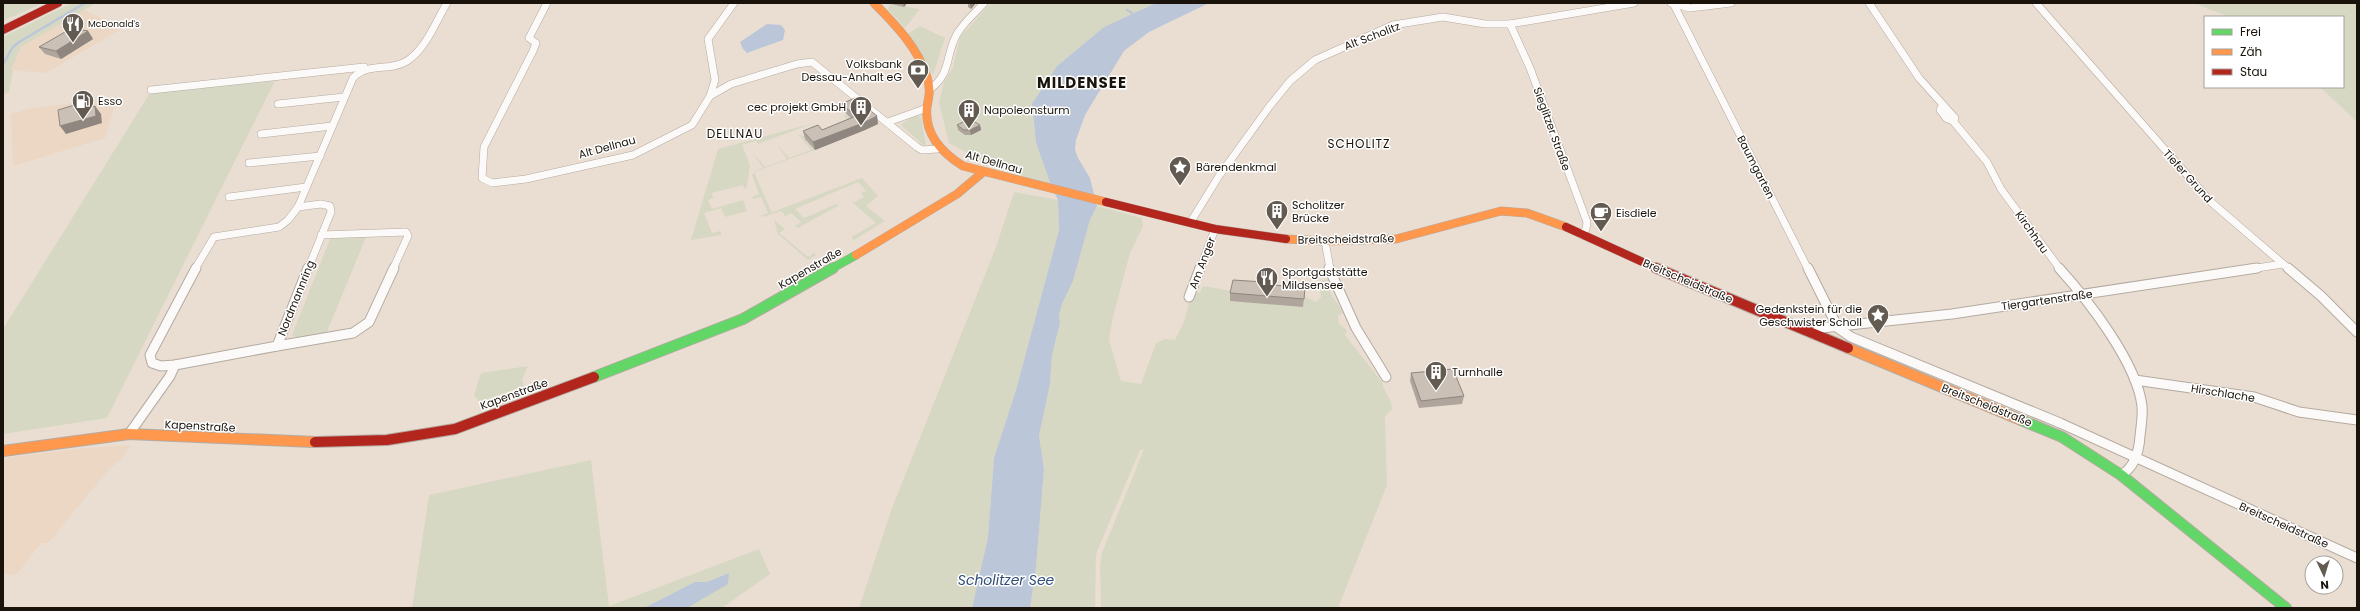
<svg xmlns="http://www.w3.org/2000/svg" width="2360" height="611" font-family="Poppins,sans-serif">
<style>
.built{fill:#ebd7c3}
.green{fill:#d7d8c3}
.water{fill:#bbc7d8}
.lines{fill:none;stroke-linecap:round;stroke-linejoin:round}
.stream{stroke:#bbc7d8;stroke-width:2.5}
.street-far1-casing{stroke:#b4aaa1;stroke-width:8}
.street-casing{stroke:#b4aaa1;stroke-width:11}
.fast-far1-casing{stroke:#b4aaa1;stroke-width:9}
.fast-casing{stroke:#b4aaa1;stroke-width:12}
.slow-far1-casing{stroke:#b4aaa1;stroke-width:9}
.slow-casing{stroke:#b4aaa1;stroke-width:12}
.jam-far1-casing{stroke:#b4aaa1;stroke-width:9}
.jam-casing{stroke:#b4aaa1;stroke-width:12}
.street-far1{stroke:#fcfaf8;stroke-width:7}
.street{stroke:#fcfaf8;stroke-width:9}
.fast-far1{stroke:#63d668;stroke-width:8}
.fast{stroke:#63d668;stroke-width:10}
.slow-far1{stroke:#ff974d;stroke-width:8}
.slow{stroke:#ff974d;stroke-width:10}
.jam-far1{stroke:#b3261e;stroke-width:8}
.jam{stroke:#b3261e;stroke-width:10}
.wall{fill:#afa59c}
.shaded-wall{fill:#8e867f}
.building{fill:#cbc0b5;stroke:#8e867f}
.labels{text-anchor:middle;stroke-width:3;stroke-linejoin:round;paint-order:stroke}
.far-poi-label{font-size:9px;fill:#1a130b;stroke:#fff;text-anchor:start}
.street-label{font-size:11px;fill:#1a130b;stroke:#fff}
.poi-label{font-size:11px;fill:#1a130b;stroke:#fff;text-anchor:start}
.neighbourhood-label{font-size:12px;letter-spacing:1px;fill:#1a130b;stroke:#fff}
.near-water-label{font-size:14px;font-style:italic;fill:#2f4d78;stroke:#fff}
.district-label{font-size:15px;font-weight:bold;letter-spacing:1px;fill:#1a130b;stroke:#fff}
</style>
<rect width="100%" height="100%" fill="#eaded2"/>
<g class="built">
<path d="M84 10 108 21 128 25 46 73 11 70 21 47Z"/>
<path d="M117 98 105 138 13 166 11 114 33 108Z"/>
<path d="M132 445 121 459 110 468 48 543H41L16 575 3 574V458L87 448Z"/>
</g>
<g class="green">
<path d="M6 3H43L3 21V4Z"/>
<path d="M72 3H96L21 47 11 70H13L9 92 3 95V37Z"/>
<path d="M1156 3 1104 27 1057 66 1032 110 1036 143 1052 188 984 162 949 143 939 103 944 82 953 67 960 37 990 4Z"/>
<path d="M2194 3H2357V122L2320 87H2343V17H2229Z"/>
<path d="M890 4 920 9 905 28 888 9Z"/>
<path d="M920 26 945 38 933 75 906 35Z"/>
<path d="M275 81 107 418 3 434V329L150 93Z"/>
<path d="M847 115 858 124 824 137 820 133 805 139 815 150 754 172 771 211 773 212 862 178 878 196 866 206 885 221 854 240 851 237 876 223 853 203 864 197 861 193 866 191 858 182 795 209 804 218 836 204 838 206 798 228 795 226 801 222 791 213 784 217 785 215 781 211 763 217 760 216 768 213 761 197 753 199 752 197 759 194 752 175 755 171 763 168 752 152 765 167 787 159 776 143 789 158 811 150 798 134 803 136 816 131 813 128 817 127 824 134 832 131 829 127 836 124 839 127 850 123 844 116Z"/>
<path d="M917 116 921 117 926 145H923L901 125 910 118Z"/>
<path d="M814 123 758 144 756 141 742 145 750 165 747 187 744 189 743 185 712 193 713 198 708 200 712 209 743 200 747 211 725 217 721 208 704 213 712 233 720 231 722 235 691 240 718 149Z"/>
<path d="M1014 192 1058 200 1059 230 1016 390 994 458 988 537 972 608H859L892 508 996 247Z"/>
<path d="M1097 206 1142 218 1143 226 1130 253 1113 317 1109 340 1121 381 1141 384 1156 343 1165 339 1175 340 1184 322 1191 295 1200 292 1203 286 1232 291 1304 296 1316 302 1321 297 1320 281 1326 279 1330 281C1325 294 1339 301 1343 313L1338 316 1339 324 1347 330 1345 335 1382 382C1384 393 1392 398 1392 409L1385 416 1387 485 1338 608H1101L1100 565 1102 553 1144 449 1140 450 1096 554 1095 608H1030L1036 568 1044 469 1039 436 1050 384 1052 355 1060 323 1059 315 1062 304 1073 281 1090 220Z"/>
<path d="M774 220 785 229 779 233 808 257 814 253 816 255 808 260 778 234Z"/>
<path d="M367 235 326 334 299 339 292 335 330 239Z"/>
<path d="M528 366 522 380 524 386 479 402 474 395 481 373Z"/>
<path d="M591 460 609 606 759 549 770 574 722 608H412L429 495Z"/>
</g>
<g class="water">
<path d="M1156 3H1209L1149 32 1124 51 1085 115 1076 140 1075 150 1078 158 1090 178 1097 206 1090 220 1073 281 1062 304 1059 315 1060 323 1052 355 1050 384 1039 436 1044 469 1036 568 1030 608H972L988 537 994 458 1016 390 1059 230 1058 200 1052 188 1036 143 1032 104 1057 66 1104 27Z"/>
<path d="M767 24 781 25 785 30 783 40 747 53 743 49 740 42Z"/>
<path d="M729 573 728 584 687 608H644L695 582H707Z"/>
</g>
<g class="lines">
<g class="stream">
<path d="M1127 10 1132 13"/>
<path d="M3 65 12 48 19 42 85 3"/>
</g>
<g class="street-far1-casing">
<g id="street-far1">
<path d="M547 3 529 38 536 43 533 51 484 147 482 178 492 183 526 179 633 155 692 125 710 96 731 84 797 64 812 62 917 147 922 150 937 149"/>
<path d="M1671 3 1690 8 1731 3"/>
<path d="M1869 3 1919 78 1955 118 1953 121"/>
<path d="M2036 3 2211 202 2289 269"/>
<path d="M1674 5 1808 269"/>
<path d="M1510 24 1530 68 1587 222 1586 229 1581 235"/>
<path d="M930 89C952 73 945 55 957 34 964 22 975 13 984 3"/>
<path d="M151 90 364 67"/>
<path d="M710 96 715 80 708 39 734 3"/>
<path d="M278 104 344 97"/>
<path d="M1942 106 1940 110 1946 118 1953 121 1987 162 2001 189 2060 269"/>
<path d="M888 122 927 108"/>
<path d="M261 134 332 126"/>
<path d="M249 163 320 156"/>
<path d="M229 197 306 187"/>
<path d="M298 207 353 78C368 62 389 72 407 61 426 49 436 21 447 3"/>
<path d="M298 207 321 204 330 206 331 212 308 269"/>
<path d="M1190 223 1219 176 1269 107 1290 81 1315 60 1393 25 1443 17 1485 24H1510L1634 3"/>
<path d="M321 235 406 232 408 236 393 269"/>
<path d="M1325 241 1330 269"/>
<path d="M195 269 214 237 279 227 288 220 298 207"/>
<path d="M1200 269 1215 229"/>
<path d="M2250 269 2283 264"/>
</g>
</g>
<g class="street-casing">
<g id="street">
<path d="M196 268 150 355 152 363 161 366 175 365 277 346 308 268"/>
<path d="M1329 268 1356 328 1386 377"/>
<path d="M1808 268 1838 328 1851 337 2060 423 2357 558"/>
<path d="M2059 268C2088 300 2137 363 2142 406 2143 415 2141 427 2140 436 2139 452 2135 467 2121 475"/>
<path d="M2288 268 2321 296 2357 332"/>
<path d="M1189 297 1200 268"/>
<path d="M1813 334 1821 328 1952 314 2257 268"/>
<path d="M277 346 353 333 369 322 394 268"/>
<path d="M2135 380 2254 397 2299 412 2357 420"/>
<path d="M129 434 170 376 175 365"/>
</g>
</g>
<g class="fast-far1-casing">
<path id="fast-far1" d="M831 269 856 255"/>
</g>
<g class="fast-casing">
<g id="fast">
<path d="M594 377 743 319 833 268"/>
<path d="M2021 420 2062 437 2121 475 2286 608"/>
</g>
</g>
<g class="slow-far1-casing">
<g id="slow-far1">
<path d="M874 3C895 24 918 48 927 77 931 89 929 96 927 107 924 134 942 153 963 166L1106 202"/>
<path d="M1286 239 1325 241 1396 239 1501 211 1527 213 1566 227"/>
<path d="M856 255 957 194 982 173"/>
</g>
</g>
<g class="slow-casing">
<g id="slow">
<path d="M1848 348 2021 420"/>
<path d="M3 451 129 434 315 442"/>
</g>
</g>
<g class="jam-far1-casing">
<g id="jam-far1">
<path d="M3 30 58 3"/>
<path d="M1106 202 1215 229 1286 239"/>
<path d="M1566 227 1658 269"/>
</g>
</g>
<g class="jam-casing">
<g id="jam">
<path d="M1656 268 1848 348"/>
<path d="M315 442 387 440 455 429 594 377"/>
</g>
</g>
<use href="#street-far1" class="street-far1"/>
<use href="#street" class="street"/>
<use href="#fast-far1" class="fast-far1"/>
<use href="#fast" class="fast"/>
<use href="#slow-far1" class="slow-far1"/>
<use href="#slow" class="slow"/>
<use href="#jam-far1" class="jam-far1"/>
<use href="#jam" class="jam"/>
</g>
<g class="wall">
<path d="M891 3H907L904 7 891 4Z"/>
<path d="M968 3H976L971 9 968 7Z"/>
<path d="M88 31 93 39 61 59 45 54 39 47Z"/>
<path d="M841 104 877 116 878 124 865 130 815 150 805 139 803 131 822 130 851 118 843 111Z"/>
<path d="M957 125H980L981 130 971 135H965L958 130Z"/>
<path d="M1264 284 1305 288 1303 307 1230 301V293Z"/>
<path d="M1411 373 1464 396 1462 404 1419 408 1410 381Z"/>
</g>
<g class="shaded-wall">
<path d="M903 3H907L904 7Z"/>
<path d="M970 3H976L971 9Z"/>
<path d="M88 31 93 39 61 59 56 51Z"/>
<path d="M78 104 84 112 79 111Z"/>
<path d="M95 106 101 114 102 123 66 134 60 126Z"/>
<path d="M877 116 878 124 865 130 815 150 813 142Z"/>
<path d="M980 125 981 130 971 135 970 130Z"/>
</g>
<g class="building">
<path d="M72 28 88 31 56 51 39 47Z"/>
<path d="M855 98 877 116 863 123 813 142 803 131 818 125 822 130 856 116 841 104Z"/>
<path d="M78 104 79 111 95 106 96 116 60 126 58 110Z"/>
<path d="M967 120 973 121 980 125 970 130H964L957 125Z"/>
<path d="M1233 280 1264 282V284L1305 288 1304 299 1230 293Z"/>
<path d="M1453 369 1464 396 1421 401 1411 373Z"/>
</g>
<defs>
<g id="restaurant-pin" transform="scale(1.15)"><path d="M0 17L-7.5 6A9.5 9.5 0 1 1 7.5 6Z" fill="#635a51" stroke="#fff"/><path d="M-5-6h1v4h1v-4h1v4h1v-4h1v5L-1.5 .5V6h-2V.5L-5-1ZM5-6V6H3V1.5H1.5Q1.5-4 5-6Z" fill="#fff"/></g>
<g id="bank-pin" transform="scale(1.15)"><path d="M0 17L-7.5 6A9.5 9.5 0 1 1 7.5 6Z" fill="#635a51" stroke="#fff"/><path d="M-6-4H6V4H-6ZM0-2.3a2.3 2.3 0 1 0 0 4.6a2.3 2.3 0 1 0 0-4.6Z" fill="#fff"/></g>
<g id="fuel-pin" transform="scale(1.15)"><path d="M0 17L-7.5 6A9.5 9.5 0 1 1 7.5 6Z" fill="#635a51" stroke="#fff"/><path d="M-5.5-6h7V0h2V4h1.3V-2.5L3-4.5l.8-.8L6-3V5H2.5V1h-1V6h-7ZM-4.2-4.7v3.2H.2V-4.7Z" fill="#fff"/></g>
<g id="building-pin" transform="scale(1.15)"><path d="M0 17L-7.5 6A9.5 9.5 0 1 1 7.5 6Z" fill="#635a51" stroke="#fff"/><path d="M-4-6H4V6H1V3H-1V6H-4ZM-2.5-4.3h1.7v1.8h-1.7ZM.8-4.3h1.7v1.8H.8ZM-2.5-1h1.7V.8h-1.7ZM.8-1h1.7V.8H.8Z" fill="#fff"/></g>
<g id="sight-pin" transform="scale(1.15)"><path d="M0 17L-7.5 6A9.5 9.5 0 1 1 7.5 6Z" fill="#635a51" stroke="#fff"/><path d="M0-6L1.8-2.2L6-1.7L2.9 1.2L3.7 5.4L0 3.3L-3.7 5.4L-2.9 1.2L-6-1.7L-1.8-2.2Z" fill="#fff"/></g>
<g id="cafe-pin" transform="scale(1.15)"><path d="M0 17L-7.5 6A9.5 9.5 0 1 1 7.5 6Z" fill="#635a51" stroke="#fff"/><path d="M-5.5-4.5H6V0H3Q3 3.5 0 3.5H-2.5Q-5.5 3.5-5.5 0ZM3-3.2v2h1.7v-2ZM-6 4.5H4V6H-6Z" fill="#fff"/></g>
</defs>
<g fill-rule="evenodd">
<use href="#restaurant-pin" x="73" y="24"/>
<use href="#bank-pin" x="918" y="70"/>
<use href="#fuel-pin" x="83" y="101"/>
<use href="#building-pin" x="861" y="107"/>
<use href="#building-pin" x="969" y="110"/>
<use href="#sight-pin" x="1180" y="167"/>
<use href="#building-pin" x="1277" y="211"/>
<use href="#cafe-pin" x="1601" y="213"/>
<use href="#restaurant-pin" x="1267" y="278"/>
<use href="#sight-pin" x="1878" y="315"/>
<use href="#building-pin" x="1436" y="372"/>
</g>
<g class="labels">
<g class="far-poi-label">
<text x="88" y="27">McDonald's</text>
</g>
<g class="street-label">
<text transform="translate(1372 36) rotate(-21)" y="4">Alt Scholitz</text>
<text transform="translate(1552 129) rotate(70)" y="4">Sieglitzer Straße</text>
<text transform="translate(607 147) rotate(-15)" y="4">Alt Dellnau</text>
<text transform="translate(994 162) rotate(16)" y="4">Alt Dellnau</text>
<text transform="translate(1756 167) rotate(63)" y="4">Baumgarten</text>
<text transform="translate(2188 176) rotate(48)" y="4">Tiefer Grund</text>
<text transform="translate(2032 232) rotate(55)" y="4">Kirchhau</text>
<text transform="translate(1346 239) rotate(-1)" y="4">Breitscheidstraße</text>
<text transform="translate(1202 263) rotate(-69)" y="4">Am Anger</text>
<text transform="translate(810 268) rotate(-30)" y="4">Kapenstraße</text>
<text transform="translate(1688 281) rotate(23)" y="4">Breitscheidstraße</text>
<text transform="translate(296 298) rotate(-68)" y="4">Nordmannring</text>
<text transform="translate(2047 300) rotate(-8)" y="4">Tiergartenstraße</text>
<text transform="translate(2223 393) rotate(9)" y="4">Hirschlache</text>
<text transform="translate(514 394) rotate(-20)" y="4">Kapenstraße</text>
<text transform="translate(1987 405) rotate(22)" y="4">Breitscheidstraße</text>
<text transform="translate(200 426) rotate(3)" y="4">Kapenstraße</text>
<text transform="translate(2284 525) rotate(24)" y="4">Breitscheidstraße</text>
</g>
<g class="poi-label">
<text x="902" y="68" text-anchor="end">Volksbank<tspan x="902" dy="13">Dessau-Anhalt eG</tspan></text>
<text x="98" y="105">Esso</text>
<text x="846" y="111" text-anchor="end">cec projekt GmbH</text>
<text x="984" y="114">Napoleonsturm</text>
<text x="1196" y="171">Bärendenkmal</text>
<text x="1292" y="209">Scholitzer<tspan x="1292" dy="13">Brücke</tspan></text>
<text x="1616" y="217">Eisdiele</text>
<text x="1282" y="276">Sportgaststätte<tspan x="1282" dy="13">Mildsensee</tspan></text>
<text x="1862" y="313" text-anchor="end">Gedenkstein für die<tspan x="1862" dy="13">Geschwister Scholl</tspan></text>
<text x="1452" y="376">Turnhalle</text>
</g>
<g class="neighbourhood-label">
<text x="735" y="138">DELLNAU</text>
<text x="1359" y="148">SCHOLITZ</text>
</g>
<g class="near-water-label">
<text x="1006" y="585">Scholitzer See</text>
</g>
<g class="district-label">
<text x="1082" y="88">MILDENSEE</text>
</g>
</g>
<rect width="2360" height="611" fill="none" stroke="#1a130b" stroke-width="8"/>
<rect x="2204" y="16" width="140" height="72" fill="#ffffff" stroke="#a3a19d"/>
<rect x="2212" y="29" width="20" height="6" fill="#63d668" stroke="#a3a19d"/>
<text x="2240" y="36" font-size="12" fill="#1a130b">Frei</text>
<rect x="2212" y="49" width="20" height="6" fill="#ff974d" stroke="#a3a19d"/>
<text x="2240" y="56" font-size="12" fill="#1a130b">Zäh</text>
<rect x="2212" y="69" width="20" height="6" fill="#b3261e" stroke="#a3a19d"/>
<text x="2240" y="76" font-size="12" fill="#1a130b">Stau</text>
<g transform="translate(2324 575) rotate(176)"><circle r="19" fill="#ffffff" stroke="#a3a19d"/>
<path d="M0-3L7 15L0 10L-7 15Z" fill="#635a51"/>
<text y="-6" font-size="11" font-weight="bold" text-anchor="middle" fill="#1a130b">N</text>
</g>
</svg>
